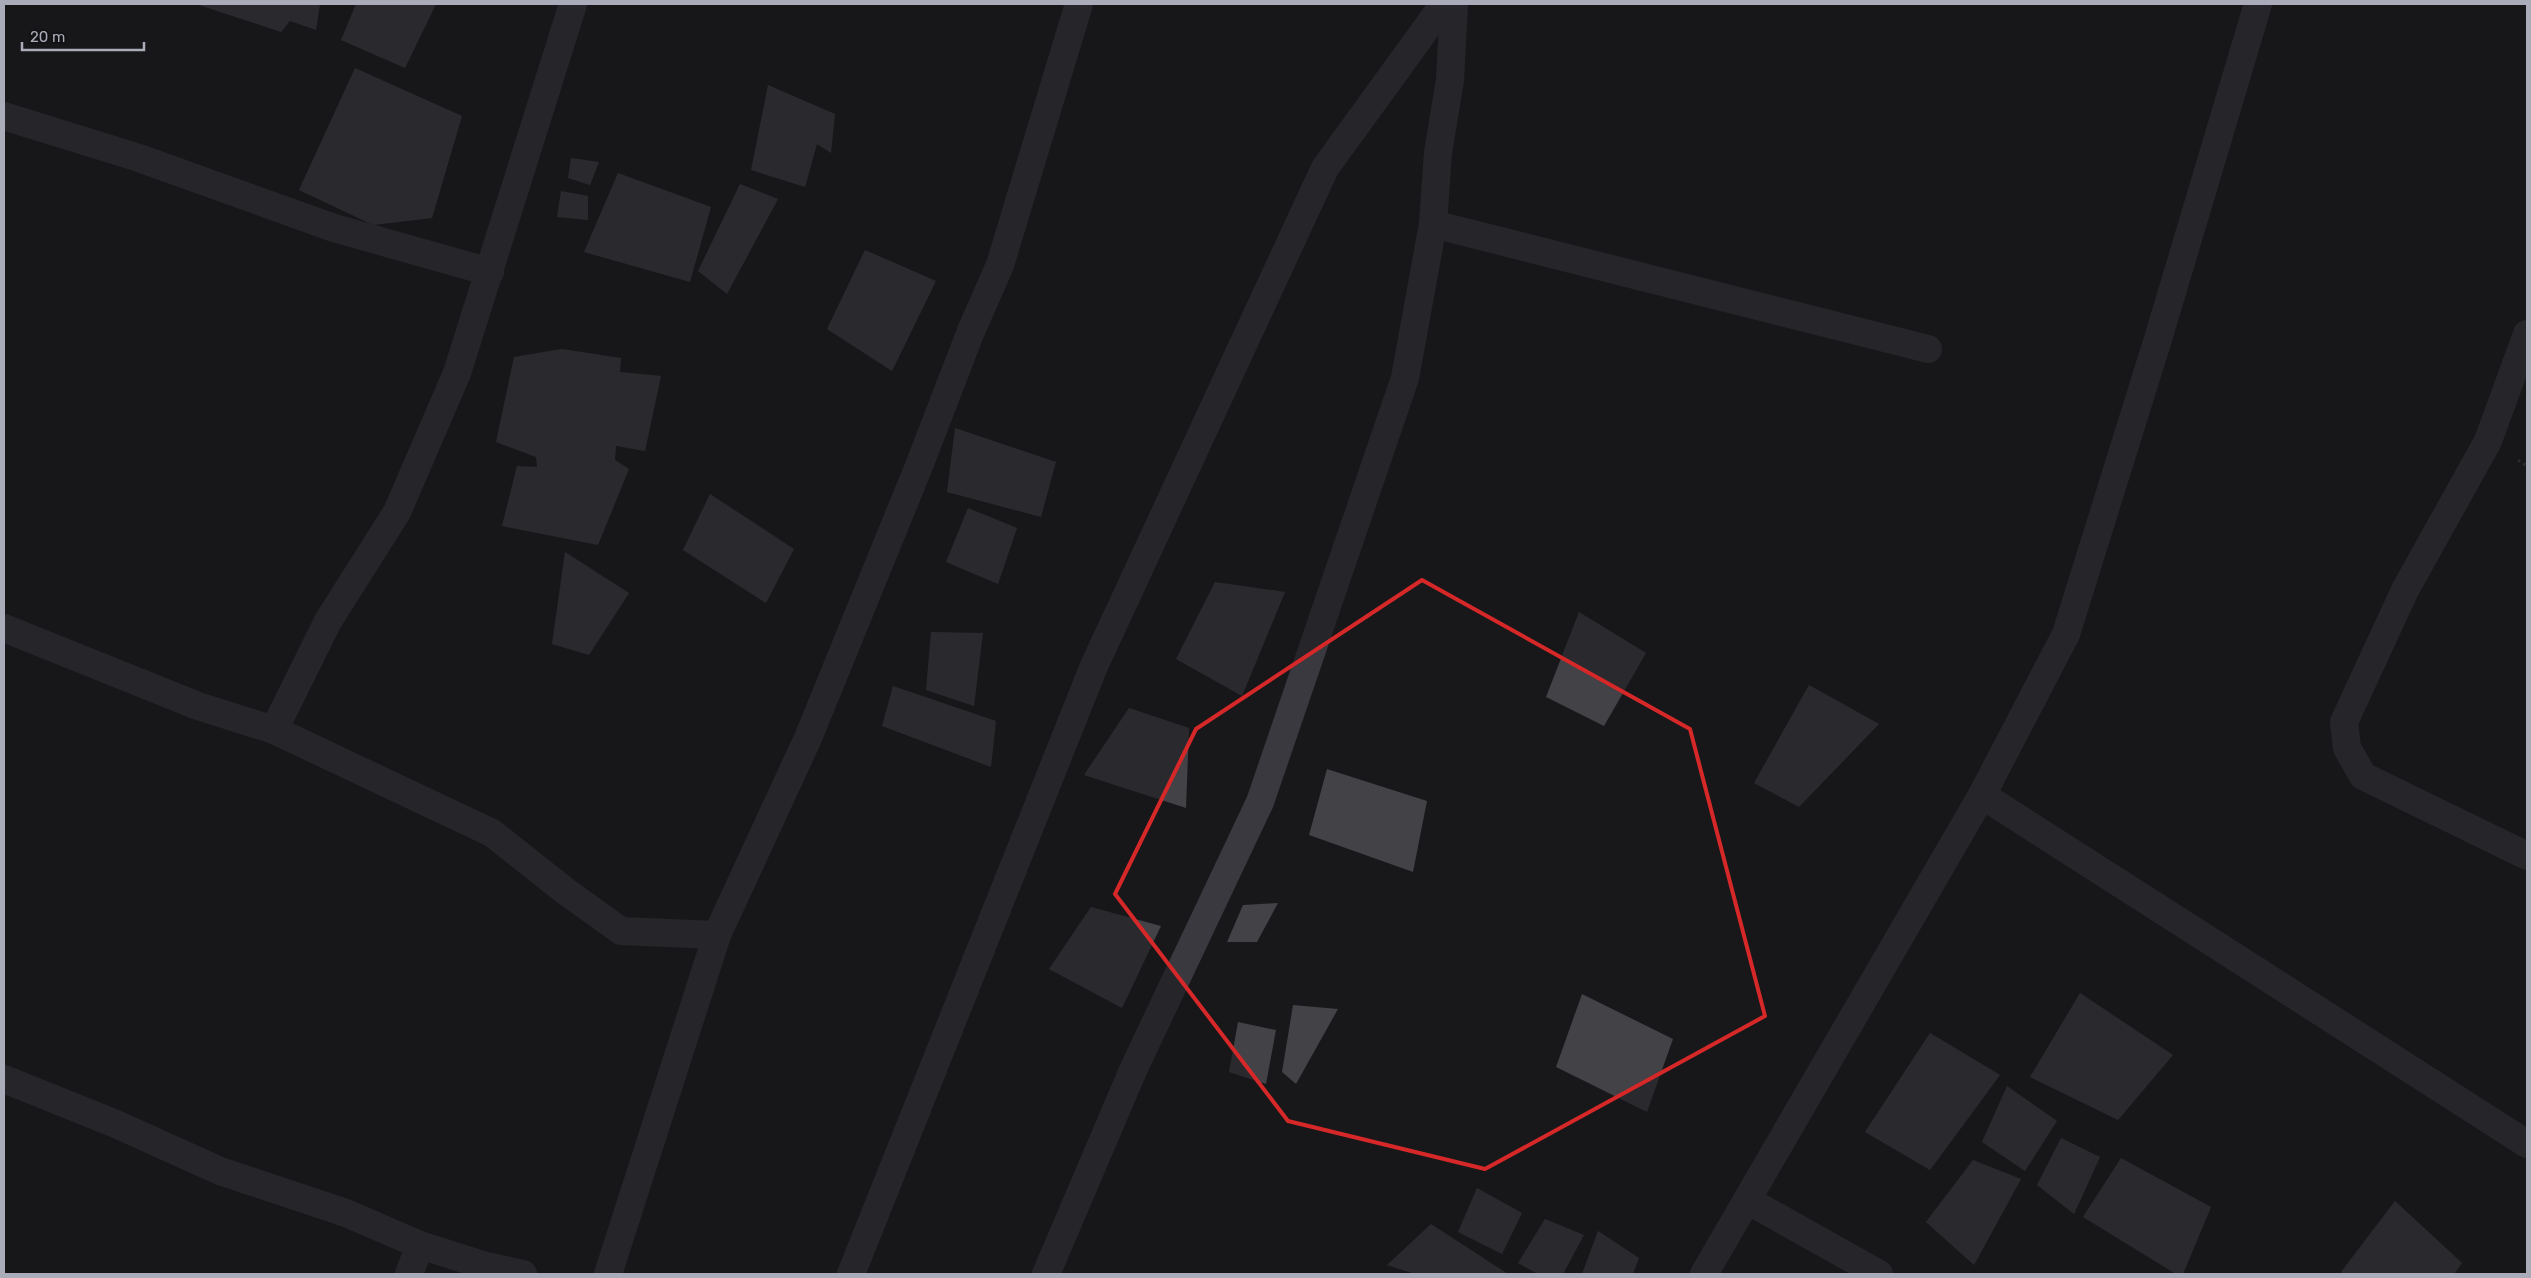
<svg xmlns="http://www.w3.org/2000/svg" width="2531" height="1278" font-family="Rubik,sans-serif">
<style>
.building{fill:#424247}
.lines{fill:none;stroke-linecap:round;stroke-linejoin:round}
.path{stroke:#3f4046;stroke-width:3;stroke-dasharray:2.5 4;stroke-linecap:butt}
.minor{stroke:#39393f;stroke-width:28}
.marked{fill:none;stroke:#d62828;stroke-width:4;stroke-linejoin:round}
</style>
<rect width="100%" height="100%" fill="#18181a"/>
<g class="building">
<path d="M196 4H320L316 30 290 21 281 32Z"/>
<path d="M356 4H436L405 68 341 40Z"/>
<path d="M355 68 462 116 432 218 373 225 299 190Z"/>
<path d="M768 85 835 114 831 153 817 144 805 187 751 170Z"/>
<path d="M571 158 599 162 590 185 568 178Z"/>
<path d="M618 173 711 207 690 282 584 252Z"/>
<path d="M740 184 778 199 727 294 698 271Z"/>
<path d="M561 191 588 196V220L557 217Z"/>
<path d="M865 250 936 281 892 371 827 329Z"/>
<path d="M562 349 621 358 620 372 661 376 645 451 616 446 615 460 629 469 598 545 502 526 517 466 537 467 536 457 496 442 514 357Z"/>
<path d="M955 428 1056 462 1041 517 947 492Z"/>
<path d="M710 494 794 549 766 603 683 550Z"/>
<path d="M968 508 1017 528 998 584 946 562Z"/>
<path d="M565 552 629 593 589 655 552 644Z"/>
<path d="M1215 582 1285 592 1242 696 1176 659Z"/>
<path d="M1579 612 1646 653 1604 726 1546 697Z"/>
<path d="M931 632 983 633 974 706 926 690Z"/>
<path d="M1809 685 1879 724 1799 807 1754 783Z"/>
<path d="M893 686 996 721 991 767 882 726Z"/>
<path d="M1129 708 1189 728 1186 808 1084 775Z"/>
<path d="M1327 769 1427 801 1413 872 1309 835Z"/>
<path d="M1278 903 1257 942H1227L1243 905Z"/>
<path d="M1091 907 1161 926 1122 1008 1049 969Z"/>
<path d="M2080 993 2173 1055 2118 1120 2030 1077Z"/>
<path d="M1582 994 1673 1039 1647 1112 1556 1067Z"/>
<path d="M1293 1005 1338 1009 1296 1084 1282 1072Z"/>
<path d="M1238 1022 1276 1030 1266 1084 1229 1072Z"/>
<path d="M1930 1033 2000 1075 1930 1170 1865 1132Z"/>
<path d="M2007 1086 2057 1121 2025 1171 1982 1142Z"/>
<path d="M2061 1138 2100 1157 2074 1214 2037 1185Z"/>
<path d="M2121 1158 2211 1207 2183 1274H2176L2083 1217Z"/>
<path d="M1973 1160 2021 1179 1974 1265 1926 1222Z"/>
<path d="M1477 1188 1522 1213 1502 1254 1458 1232Z"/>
<path d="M2395 1201 2462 1263 2454 1274H2344L2341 1272Z"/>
<path d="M1545 1219 1584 1235 1563 1274H1538L1518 1263Z"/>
<path d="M1431 1224 1508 1274H1415L1387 1265Z"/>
<path d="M1598 1231 1639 1258 1633 1274H1582Z"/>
</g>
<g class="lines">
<path class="path" d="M2518 460 2527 466"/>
<g class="minor">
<path d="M4 116 139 158 334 228 490 272"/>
<path d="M1433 224 1928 349"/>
<path d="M2527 334 2488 441 2405 590 2344 722 2347 748 2363 776 2527 856"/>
<path d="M4 628 198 706 274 730 328 621 397 512 457 373 573 4"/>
<path d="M274 730 492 833 564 890 621 931 717 935 808 738 919 466 971 331 1000 265 1079 4"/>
<path d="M1982 795 2527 1144"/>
<path d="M4 1079 116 1124 220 1171 346 1213 420 1245 486 1266 523 1274"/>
<path d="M1747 1200 1879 1274"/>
<path d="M409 1274 420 1245"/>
<path d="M608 1274 717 935"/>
<path d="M851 1274 1094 666 1325 168 1444 4"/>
<path d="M1046 1274 1134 1068 1260 802 1405 378 1433 224 1438 153 1450 80 1454 4"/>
<path d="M1704 1274 1982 795 2066 634 2158 339 2258 4"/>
</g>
</g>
<path d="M0 0H2531V1278H0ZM1422 580 1690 729 1765 1016 1485 1169 1288 1121 1115 894 1196 729Z" fill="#18181a" fill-opacity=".55" fill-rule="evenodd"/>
<path class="marked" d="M1422 580 1690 729 1765 1016 1485 1169 1288 1121 1115 894 1196 729Z"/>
<rect width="2531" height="1278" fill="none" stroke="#aaadb9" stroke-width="10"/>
<path d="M22 42v8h122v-8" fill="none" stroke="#aaadb9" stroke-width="2.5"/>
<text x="30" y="42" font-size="15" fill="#aaadb9" stroke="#131315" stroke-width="4" paint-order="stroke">20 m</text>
</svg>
